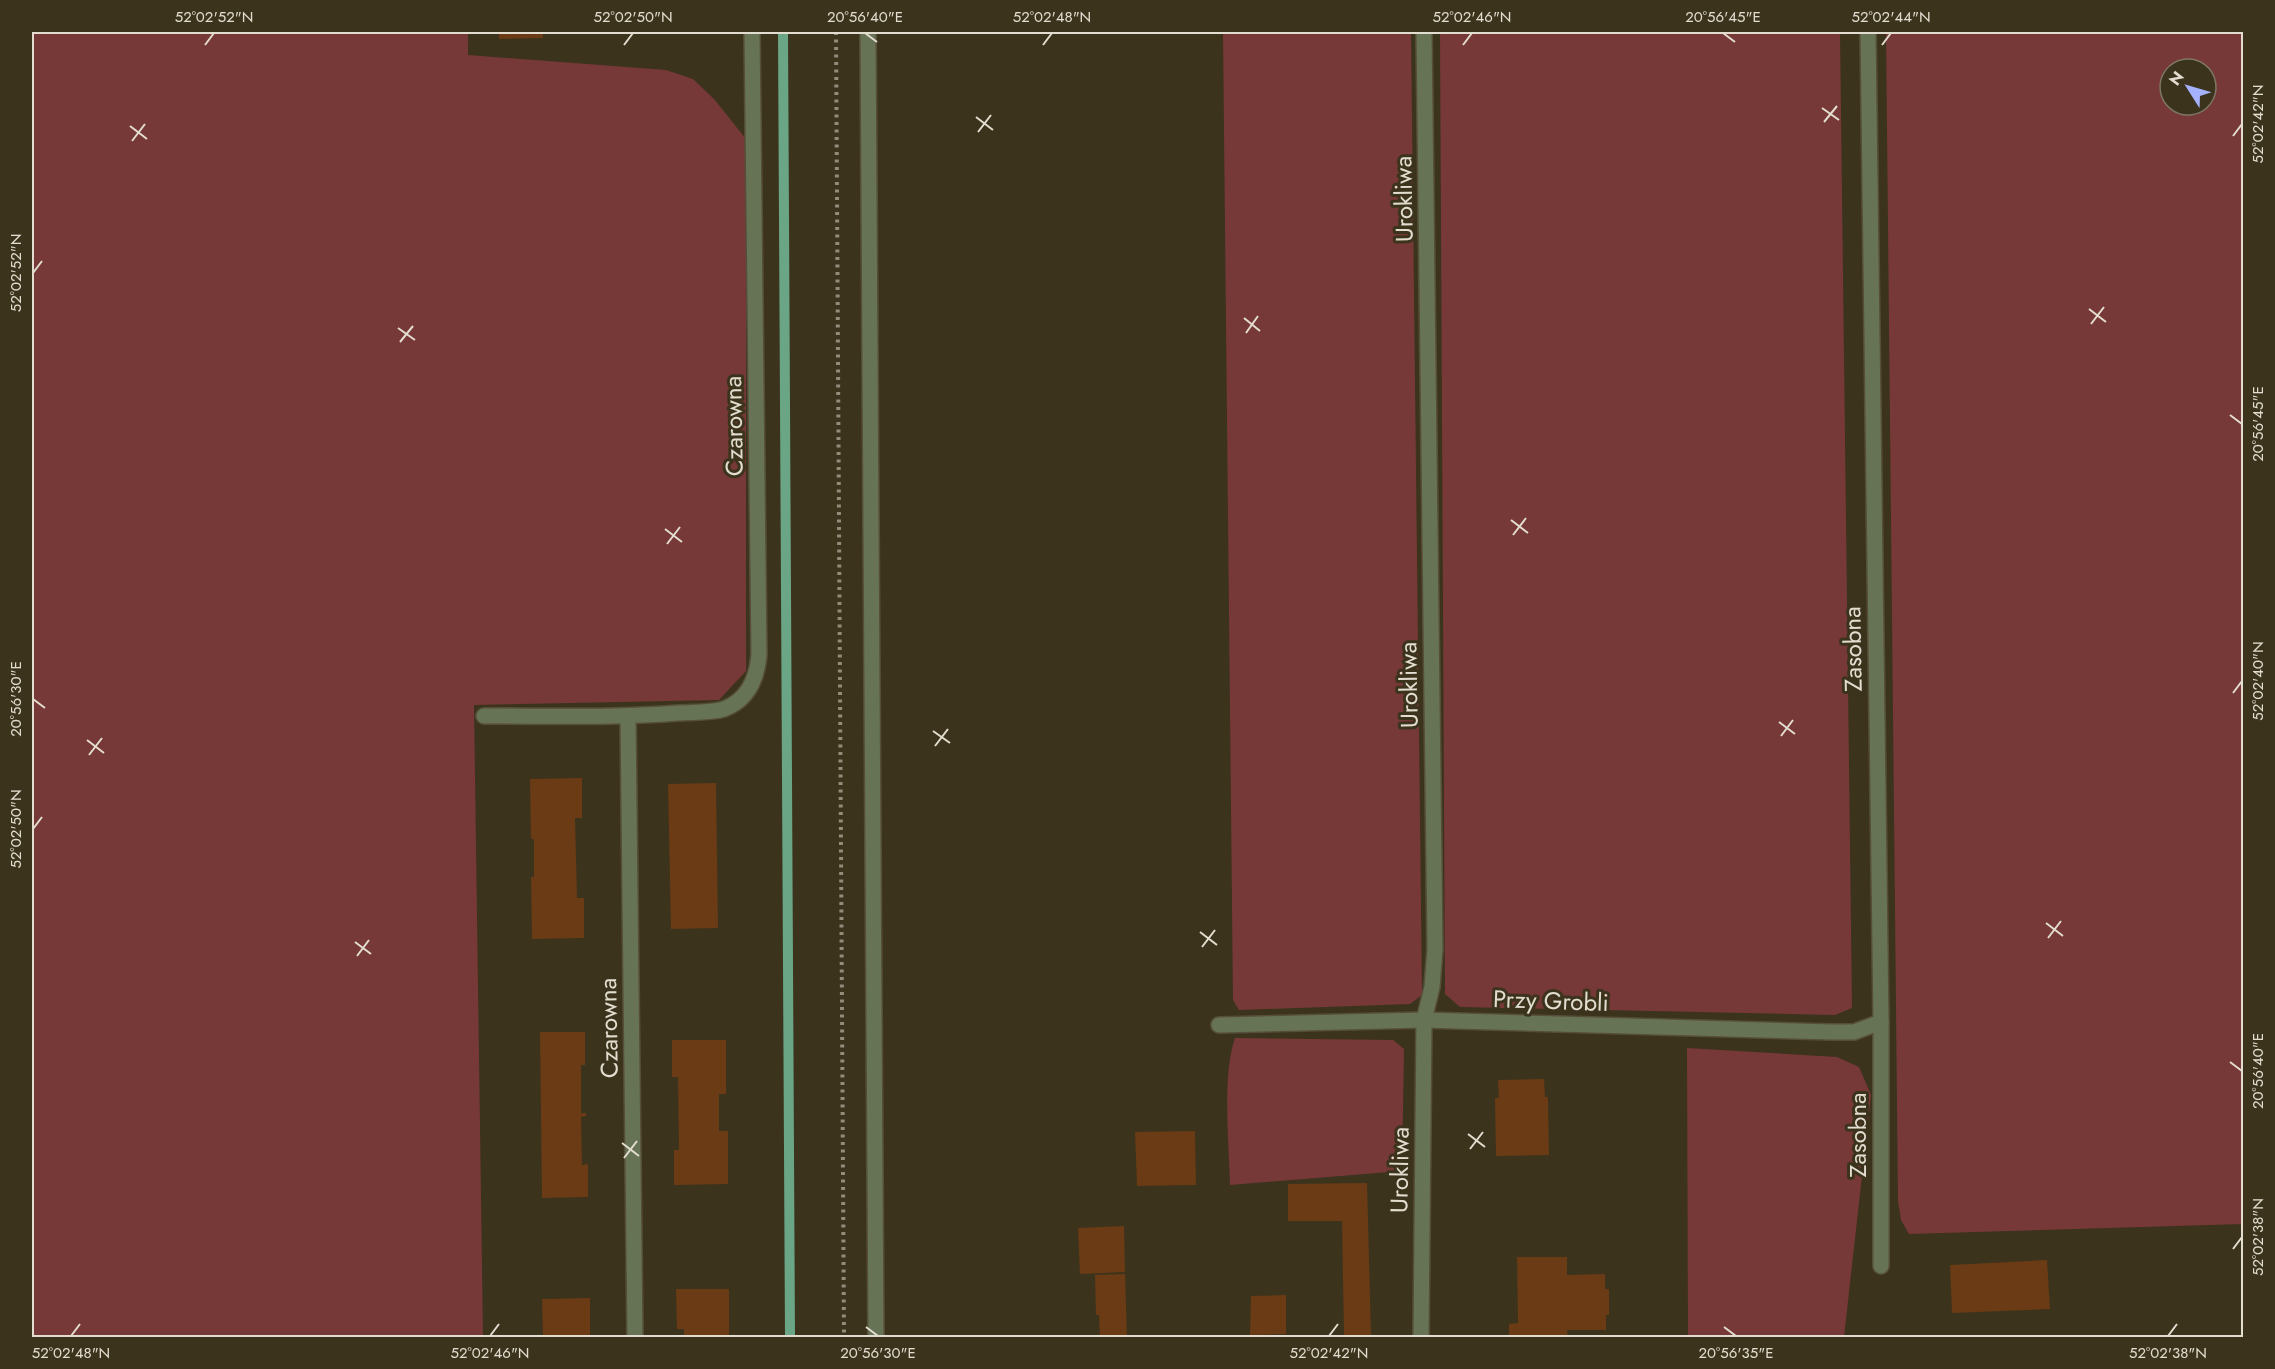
<svg xmlns="http://www.w3.org/2000/svg" width="2275" height="1369" font-family="Jost,sans-serif">
<style>
.green{fill:#773838;fill-rule:evenodd}
.lines{fill:none;stroke-linecap:round;stroke-linejoin:round}
.stream{stroke:#6aa586;stroke-width:10}
.building{fill:#6a3b15}
.minor-casing{stroke:#564e39;stroke-width:18}
.path{stroke:#928c7a;stroke-width:4;stroke-dasharray:3 4.5;stroke-linecap:butt}
.minor{stroke:#677355;stroke-width:15}
.ticks{fill:none;stroke:#e2ddcf;stroke-width:2}
.labels{text-anchor:middle;stroke-width:6;stroke-linejoin:round;paint-order:stroke}
.street-label{font-size:24px;fill:#e2ddcf;stroke:#3b331c}
.neatline{fill:none;stroke:#e2ddcf;stroke-width:2}
.ticks-label{font-size:15px;text-anchor:middle;fill:#e2ddcf}
</style>
<rect width="100%" height="100%" fill="#3b331c"/>
<g class="green">
<path d="M32 32H468V55L666 70 693 79 714 99 746 139V671L719 700 474 705 483 1337H32Z"/>
<path d="M1223 32H1411L1422 995 1410 1004 1239 1010 1233 1000Z"/>
<path d="M1440 32H1840L1852 1008 1835 1015 1460 1007 1445 994Z"/>
<path d="M1886 32H2243V1224L1909 1234 1901 1220 1898 1201ZM2170 69H2206V105H2170Z"/>
<path d="M1235 1038 1393 1040 1404 1049 1402 1171 1230 1185C1229 1145 1222 1074 1235 1038Z"/>
<path d="M1687 1048 1837 1057 1859 1067 1871 1095 1844 1337H1688Z"/>
</g>
<g class="lines">
<path class="stream" d="M783 32 790 1338"/>
</g>
<g class="building">
<path d="M499 32H543V38L499 39Z"/>
<path d="M582 778V818H575L577 898H584V938L532 939 531 877H534V839H531L530 779Z"/>
<path d="M716 783 718 928 671 929 668 784Z"/>
<path d="M540 1032H585V1065H581V1113H586V1116L581 1117 582 1165 588 1164V1197L542 1198Z"/>
<path d="M672 1040H726V1094H719V1131H728V1184L674 1185V1150H679L678 1077H672Z"/>
<path d="M1544 1079 1545 1097H1548L1549 1155 1496 1156 1495 1098H1499L1498 1080Z"/>
<path d="M1195 1131 1196 1185 1137 1186 1135 1132Z"/>
<path d="M1367 1183 1371 1335H1344L1342 1221H1288V1184Z"/>
<path d="M1124 1226 1125 1272 1080 1274 1078 1228Z"/>
<path d="M1517 1257H1567V1275L1605 1274V1289H1609V1315H1606V1330H1567L1568 1338H1509V1324L1518 1323Z"/>
<path d="M2047 1260 2050 1309 1952 1313 1950 1265Z"/>
<path d="M1125 1274 1127 1338H1100L1099 1315H1096L1095 1275Z"/>
<path d="M676 1289H729V1338H684V1329H677Z"/>
<path d="M1286 1295V1334L1250 1335 1251 1296Z"/>
<path d="M590 1298V1338H543L542 1299Z"/>
</g>
<g class="lines">
<g class="minor-casing">
<g id="minor">
<path d="M868 32 876 1338"/>
<path d="M1868 32 1881 1022V1266"/>
<path d="M484 716C549 716 613 718 678 713 692 712 711 713 724 709 748 700 757 678 759 655L752 32"/>
<path d="M628 717 635 1338"/>
<path d="M1219 1025 1424 1020 1832 1032H1854L1881 1022"/>
<path d="M1421 1338 1424 1020 1432 987 1435 949 1424 32"/>
</g>
</g>
<path class="path" d="M836 32 844 1338"/>
<use href="#minor" class="minor"/>
</g>
<path class="ticks" d="M865 33 877 42M1723 33 1735 42M205 45 214 33M624 45 633 33M1043 45 1052 33M1463 45 1472 33M1882 45 1891 33M1822 108 1839 120M976 117 993 130M1824 122 1837 106M130 126 147 139M978 132 991 115M2233 136 2242 124M132 141 145 124M33 273 42 261M2089 309 2106 322M1244 318 1260 331M2091 324 2104 307M398 328 415 340M1246 333 1258 316M400 342 413 326M2230 415 2242 424M1511 520 1528 533M665 529 682 542M1513 535 1526 518M667 544 680 527M2233 693 2242 681M33 699 45 708M1779 722 1795 734M933 731 950 743M1781 736 1793 720M87 740 104 753M935 746 948 729M89 755 102 738M33 829 42 817M2046 923 2063 936M1200 932 1217 945M2048 938 2061 921M355 942 371 954M1202 947 1215 930M357 956 369 940M2230 1062 2242 1071M1468 1134 1485 1147M622 1143 639 1156M1470 1149 1483 1132M624 1158 637 1141M2233 1249 2242 1237M866 1327 878 1336M1724 1327 1736 1336M71 1336 80 1324M490 1336 499 1324M1329 1336 1338 1324M2168 1336 2177 1324"/>
<g class="labels">
<g class="street-label">
<text transform="translate(1404 199) rotate(-91)" y="8">Urokliwa</text>
<text transform="translate(734 426) rotate(-91)" y="8">Czarowna</text>
<text transform="translate(1853 649) rotate(-91)" y="8">Zasobna</text>
<text transform="translate(1409 685) rotate(-91)" y="8">Urokliwa</text>
<text transform="translate(1551 1001) rotate(2)" y="8">Przy Grobli</text>
<text transform="translate(609 1028) rotate(-91)" y="8">Czarowna</text>
<text transform="translate(1858 1135) rotate(-90)" y="8">Zasobna</text>
<text transform="translate(1400 1170) rotate(-89)" y="8">Urokliwa</text>
</g>
</g>
<rect width="2275" height="1369" fill="none" stroke="#3b331c" stroke-width="66"/>
<g transform="translate(2188 87) rotate(307)"><circle r="28" fill="#3b331c" stroke="#7e7764" stroke-width="1.5"/>
<path d="M0-4.5L10 22L0 15L-10 22Z" fill="#a5b1fc"/>
<text y="-9" font-size="16" font-weight="bold" text-anchor="middle" fill="#e2ddcf">N</text>
</g>
<rect x="33" y="33" width="2209" height="1303" class="neatline"/>
<g class="ticks-label">
<text x="214" y="22">52°02'52"N</text>
<text x="633" y="22">52°02'50"N</text>
<text x="865" y="22">20°56'40"E</text>
<text x="1052" y="22">52°02'48"N</text>
<text x="1472" y="22">52°02'46"N</text>
<text x="1723" y="22">20°56'45"E</text>
<text x="1891" y="22">52°02'44"N</text>
<text transform="translate(2258 124) rotate(-90)" y="5">52°02'42"N</text>
<text transform="translate(16 273) rotate(-90)" y="5">52°02'52"N</text>
<text transform="translate(2258 424) rotate(-90)" y="5">20°56'45"E</text>
<text transform="translate(2258 681) rotate(-90)" y="5">52°02'40"N</text>
<text transform="translate(16 699) rotate(-90)" y="5">20°56'30"E</text>
<text transform="translate(16 829) rotate(-90)" y="5">52°02'50"N</text>
<text transform="translate(2258 1071) rotate(-90)" y="5">20°56'40"E</text>
<text transform="translate(2258 1237) rotate(-90)" y="5">52°02'38"N</text>
<text x="71" y="1358">52°02'48"N</text>
<text x="490" y="1358">52°02'46"N</text>
<text x="878" y="1358">20°56'30"E</text>
<text x="1329" y="1358">52°02'42"N</text>
<text x="1736" y="1358">20°56'35"E</text>
<text x="2168" y="1358">52°02'38"N</text>
</g>
</svg>
